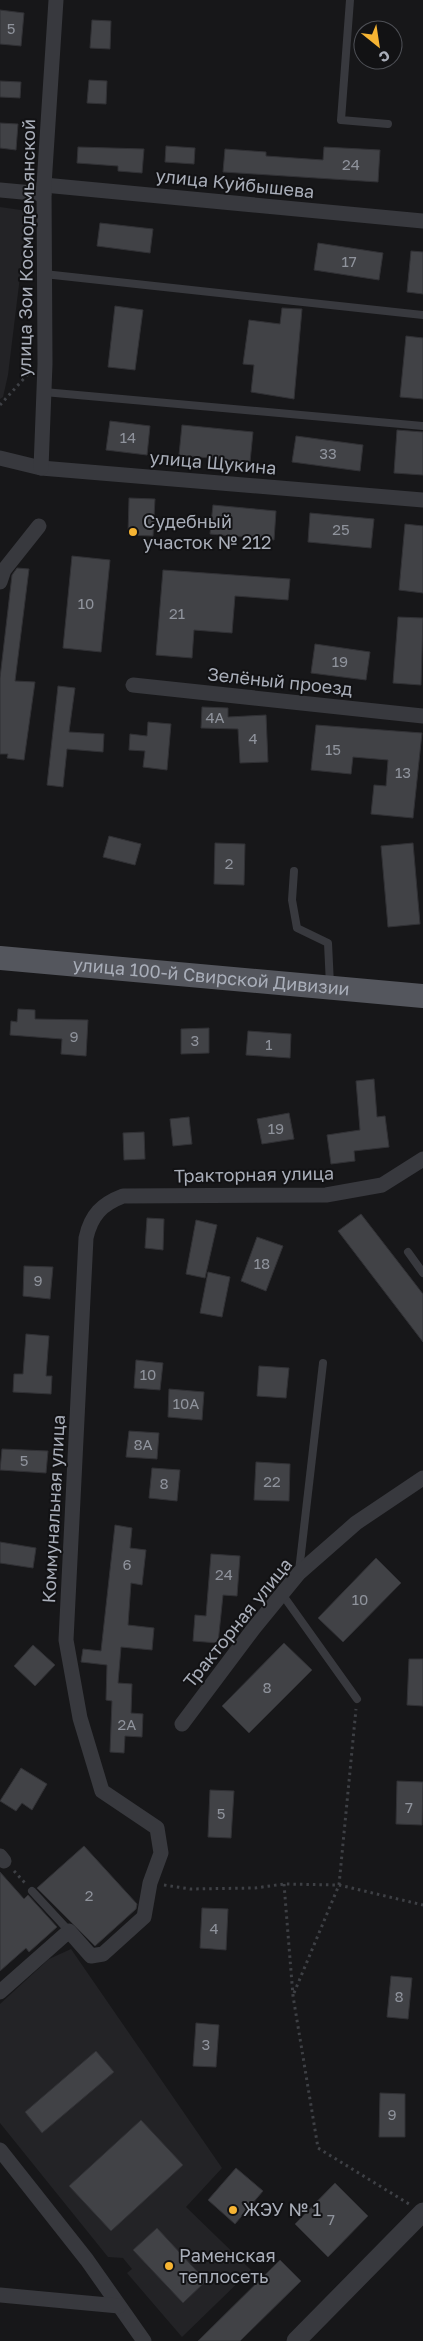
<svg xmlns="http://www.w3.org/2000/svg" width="423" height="2341" font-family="'Golos Text',sans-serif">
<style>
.built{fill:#232326}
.building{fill:#414246;stroke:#313135}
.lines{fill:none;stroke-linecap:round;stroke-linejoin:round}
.path{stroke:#3e4045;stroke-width:3;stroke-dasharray:2.5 4;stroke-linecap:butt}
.service{stroke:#38393e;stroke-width:8}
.minor{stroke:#38393e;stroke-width:15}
.tertiary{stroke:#38393e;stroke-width:19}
.primary{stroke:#54565d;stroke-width:24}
.poi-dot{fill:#f6b433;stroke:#121214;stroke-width:2}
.labels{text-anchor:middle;stroke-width:4;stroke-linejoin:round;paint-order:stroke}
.number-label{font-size:15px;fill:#8f939c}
.street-label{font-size:18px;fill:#a9aeb9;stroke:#121214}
.poi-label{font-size:18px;fill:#a9aeb9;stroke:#121214;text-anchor:start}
</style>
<rect width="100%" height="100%" fill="#171719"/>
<g class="built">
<path d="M0 207 28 211 8 375 3 397 0 399Z"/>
<path d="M71 1949 222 2168 186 2207 251 2270 182 2337 127 2273 132 2269 123 2258 108 2257 0 2123V2004L49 1959Z"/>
</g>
<g class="building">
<path d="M0 10 24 13 21 46 0 44Z"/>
<path d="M92 20 111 21 110 49 90 48Z"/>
<path d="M89 80 107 81 106 104 87 103Z"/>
<path d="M0 81 21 82 20 98 0 97Z"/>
<path d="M0 123 18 124 16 150 0 148Z"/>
<path d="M166 146 195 148 194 164 165 162Z"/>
<path d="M78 147 144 149 142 173 118 171V166L77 163Z"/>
<path d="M324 147 380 150 378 182 223 172 225 149 266 152V156L323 160Z"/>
<path d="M100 223 153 229 150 253 97 246Z"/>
<path d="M318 243 383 253 379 280 314 270Z"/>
<path d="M411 251 423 252V294L407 292Z"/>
<path d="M115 306 143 310 135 370 108 367Z"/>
<path d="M282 308 302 309 294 399 251 392 254 365 243 364 249 320 280 324Z"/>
<path d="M406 336 423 338V399L400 397Z"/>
<path d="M110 421 150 426 147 455 106 450Z"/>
<path d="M182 425 253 432 250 462 179 455Z"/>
<path d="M397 430 423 432V475L394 473Z"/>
<path d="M296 436 363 445 360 471 292 462Z"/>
<path d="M129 498 155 499 153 536 128 535Z"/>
<path d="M213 505 276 511 274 540 210 534Z"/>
<path d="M310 513 374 519 371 548 308 542Z"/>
<path d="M405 524 423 526V593L399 590Z"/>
<path d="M72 556 110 560 101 652 63 648Z"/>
<path d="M17 568 29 569 15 681 35 682 24 760 7 758 8 754H0V678L12 575Z"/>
<path d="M163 570 290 579 288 600 235 596 232 633 194 630 192 658 156 655Z"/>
<path d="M398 617 423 618 421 685 393 683Z"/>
<path d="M315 644 370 652 366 680 311 673Z"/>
<path d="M58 686 75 688 69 732 104 734 103 752 67 749 63 787 47 785Z"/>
<path d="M202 707 228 708V717L266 715 268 762 240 763 238 729 201 728Z"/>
<path d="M148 722 171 724 167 770 143 767 145 751 129 750 130 734 147 736Z"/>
<path d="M316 725 422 733 413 818 371 814 374 785 386 786 388 760 353 757 351 774 311 770Z"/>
<path d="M109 836 141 844 135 865 103 857Z"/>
<path d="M215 843 245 844 244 885 214 884Z"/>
<path d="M413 843 420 924 388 927 381 846Z"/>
<path d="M18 1009 35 1010V1019L88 1020 86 1056 61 1054 62 1039 10 1035 11 1021 17 1022Z"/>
<path d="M209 1028V1053L181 1054V1029Z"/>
<path d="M248 1031 291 1034 290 1058 246 1055Z"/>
<path d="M374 1079 377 1117 385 1116 389 1147 354 1151 355 1161 331 1164 327 1135 360 1130 356 1081Z"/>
<path d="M289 1113 294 1139 262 1144 257 1119Z"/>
<path d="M189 1117 192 1144 173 1146 170 1119Z"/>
<path d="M144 1132 145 1159 124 1160 123 1133Z"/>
<path d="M361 1214 423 1294V1342L338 1231Z"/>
<path d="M147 1218 164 1219 163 1250 145 1248Z"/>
<path d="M196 1220 217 1225 205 1278 186 1274Z"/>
<path d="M257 1237 283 1246 266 1291 241 1281Z"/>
<path d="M24 1266 53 1267 50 1299 23 1296Z"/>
<path d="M208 1272 230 1277 222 1317 200 1313Z"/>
<path d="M26 1334 49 1336 46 1376H52L51 1394 13 1392 14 1374H23Z"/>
<path d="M136 1360 163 1363 160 1390 134 1388Z"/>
<path d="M259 1366 289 1368 286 1398 257 1396Z"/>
<path d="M169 1389 204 1392 202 1420 168 1417Z"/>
<path d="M129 1431 159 1433 157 1459 126 1457Z"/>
<path d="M2 1449 48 1451 46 1473 0 1470Z"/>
<path d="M256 1462 290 1464 289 1501 254 1500Z"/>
<path d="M152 1468 180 1470 177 1501 149 1498Z"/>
<path d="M115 1525 132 1528 130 1548 146 1550 142 1585 131 1583 128 1625 154 1628 152 1650 121 1647 118 1683 132 1684 131 1713 143 1714 142 1737 125 1736 124 1753 110 1752 112 1701 106 1700 107 1665 81 1662 83 1649 101 1651Z"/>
<path d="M0 1542 36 1548 33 1568 0 1563Z"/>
<path d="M211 1554 240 1556 237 1596 223 1595 218 1643 193 1641 195 1615 206 1616Z"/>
<path d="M376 1558 401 1583 343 1642 318 1618Z"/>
<path d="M284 1643 312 1670 249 1733 222 1706Z"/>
<path d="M33 1645 55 1665 35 1686 14 1666Z"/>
<path d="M409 1659H423V1706L407 1705Z"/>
<path d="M21 1768 47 1784 32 1810 22 1803 16 1811 0 1801Z"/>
<path d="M397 1781 423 1782 422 1825 396 1824Z"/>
<path d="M210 1790 234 1791 231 1838 208 1837Z"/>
<path d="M84 1846 137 1904 136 1909 95 1946 37 1888Z"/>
<path d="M0 1872 24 1899 28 1895 57 1927 29 1952 26 1948 0 1971Z"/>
<path d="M202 1908 228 1909 226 1950 200 1948Z"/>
<path d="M391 1976 412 1978 408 2019 387 2017Z"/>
<path d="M196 2023 219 2025 216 2067 193 2066Z"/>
<path d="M96 2051 114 2072 42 2133 25 2112Z"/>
<path d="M380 2093 405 2094V2137H379Z"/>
<path d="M141 2120 183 2165 111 2231 69 2186Z"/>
<path d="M236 2168 263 2191 235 2224 208 2200Z"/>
<path d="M335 2183 368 2216 328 2257 295 2224Z"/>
<path d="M157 2228 206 2281 183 2303 133 2250Z"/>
<path d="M280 2260 301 2281 240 2341H198Z"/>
</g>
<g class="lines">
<g class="path">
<path d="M0 405 29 373"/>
<path d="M14 1871 25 1883"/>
<path d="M284 1884 293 1996 318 2148 409 2204"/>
<path d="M164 1885 190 1889 255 1888 284 1884 339 1885 423 1905"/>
<path d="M294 1993 339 1885 356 1709"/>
</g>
<g class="service">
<path d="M350 0 341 120 388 124"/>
<path d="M44 274 423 315"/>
<path d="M44 392 423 426"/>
<path d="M294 871 292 900 297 928 328 943 330 985"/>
<path d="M408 1252 423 1273"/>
<path d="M299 1571 323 1363"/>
<path d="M282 1594 357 1699"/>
<path d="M32 1891 69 1931"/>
</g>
<g class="minor">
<path d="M44 185 423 221"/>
<path d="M0 190 44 194"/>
<path d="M0 458 41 468 423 500"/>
<path d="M41 468 45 364 44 185 56 0"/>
<path d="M0 582 4 570 39 526"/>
<path d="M133 685 423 716"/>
<path d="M182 1724 254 1628 299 1573 356 1523 423 1478"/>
<path d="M0 1856 4 1861"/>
<path d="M0 1992 69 1931 91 1956 103 1954 144 1917 150 1883 161 1853 157 1828 102 1791 80 1718 66 1640 86 1238C91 1215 102 1204 123 1196L326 1195 382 1185 423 1159"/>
<path d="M0 2150 87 2260 144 2341"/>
<path d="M0 2295 119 2306"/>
</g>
<path class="tertiary" d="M296 2341 423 2212"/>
<path class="primary" id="s1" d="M0 958 423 996"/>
</g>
<g class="poi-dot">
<circle cx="133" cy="532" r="5"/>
<circle cx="233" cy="2210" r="5"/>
<circle cx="169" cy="2266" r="5"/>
</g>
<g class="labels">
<g class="number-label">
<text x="11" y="34">5</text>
<text x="351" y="170">24</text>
<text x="349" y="267">17</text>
<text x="128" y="443">14</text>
<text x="328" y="459">33</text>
<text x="341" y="535">25</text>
<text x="86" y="609">10</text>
<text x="177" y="619">21</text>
<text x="340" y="667">19</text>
<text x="215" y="723">4А</text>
<text x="253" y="744">4</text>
<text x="333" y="755">15</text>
<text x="403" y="778">13</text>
<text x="229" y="869">2</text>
<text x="74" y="1042">9</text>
<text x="195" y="1046">3</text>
<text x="269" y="1050">1</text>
<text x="276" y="1134">19</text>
<text x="262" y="1269">18</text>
<text x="38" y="1286">9</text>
<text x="148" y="1380">10</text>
<text x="186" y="1409">10А</text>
<text x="143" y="1450">8А</text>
<text x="24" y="1466">5</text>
<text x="272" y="1487">22</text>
<text x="164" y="1489">8</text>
<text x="127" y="1570">6</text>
<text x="224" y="1580">24</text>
<text x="360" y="1605">10</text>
<text x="267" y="1693">8</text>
<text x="127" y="1730">2А</text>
<text x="409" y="1813">7</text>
<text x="221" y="1819">5</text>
<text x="89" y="1901">2</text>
<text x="214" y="1934">4</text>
<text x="399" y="2002">8</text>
<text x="206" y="2050">3</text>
<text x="392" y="2120">9</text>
<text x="331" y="2225">7</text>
</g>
<g class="street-label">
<text transform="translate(235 184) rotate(6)" y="6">улица Куйбышева</text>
<text transform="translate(27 248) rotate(-89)" y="6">улица Зои Космодемьянской</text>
<text transform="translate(213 463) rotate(5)" y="6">улица Щукина</text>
<text transform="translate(280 682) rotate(6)" y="6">Зелёный проезд</text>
<text dy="6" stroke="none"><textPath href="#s1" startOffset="212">улица 100-й Свирской Дивизии</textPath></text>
<text transform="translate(254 1175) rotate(-1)" y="6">Тракторная улица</text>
<text transform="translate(54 1509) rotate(-87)" y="6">Коммунальная улица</text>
<text transform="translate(238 1623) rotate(-51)" y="6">Тракторная улица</text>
</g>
<g class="poi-label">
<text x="143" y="528">Судебный<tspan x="143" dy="21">участок № 212</tspan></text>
<text x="243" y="2216">ЖЭУ № 1</text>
<text x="179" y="2262">Раменская<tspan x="179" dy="21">теплосеть</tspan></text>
</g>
</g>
<g transform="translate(378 45) rotate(150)"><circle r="24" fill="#121214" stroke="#4e5056"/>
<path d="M0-4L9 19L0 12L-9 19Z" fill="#f6b433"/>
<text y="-8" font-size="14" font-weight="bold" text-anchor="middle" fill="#a9aeb9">С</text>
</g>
</svg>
